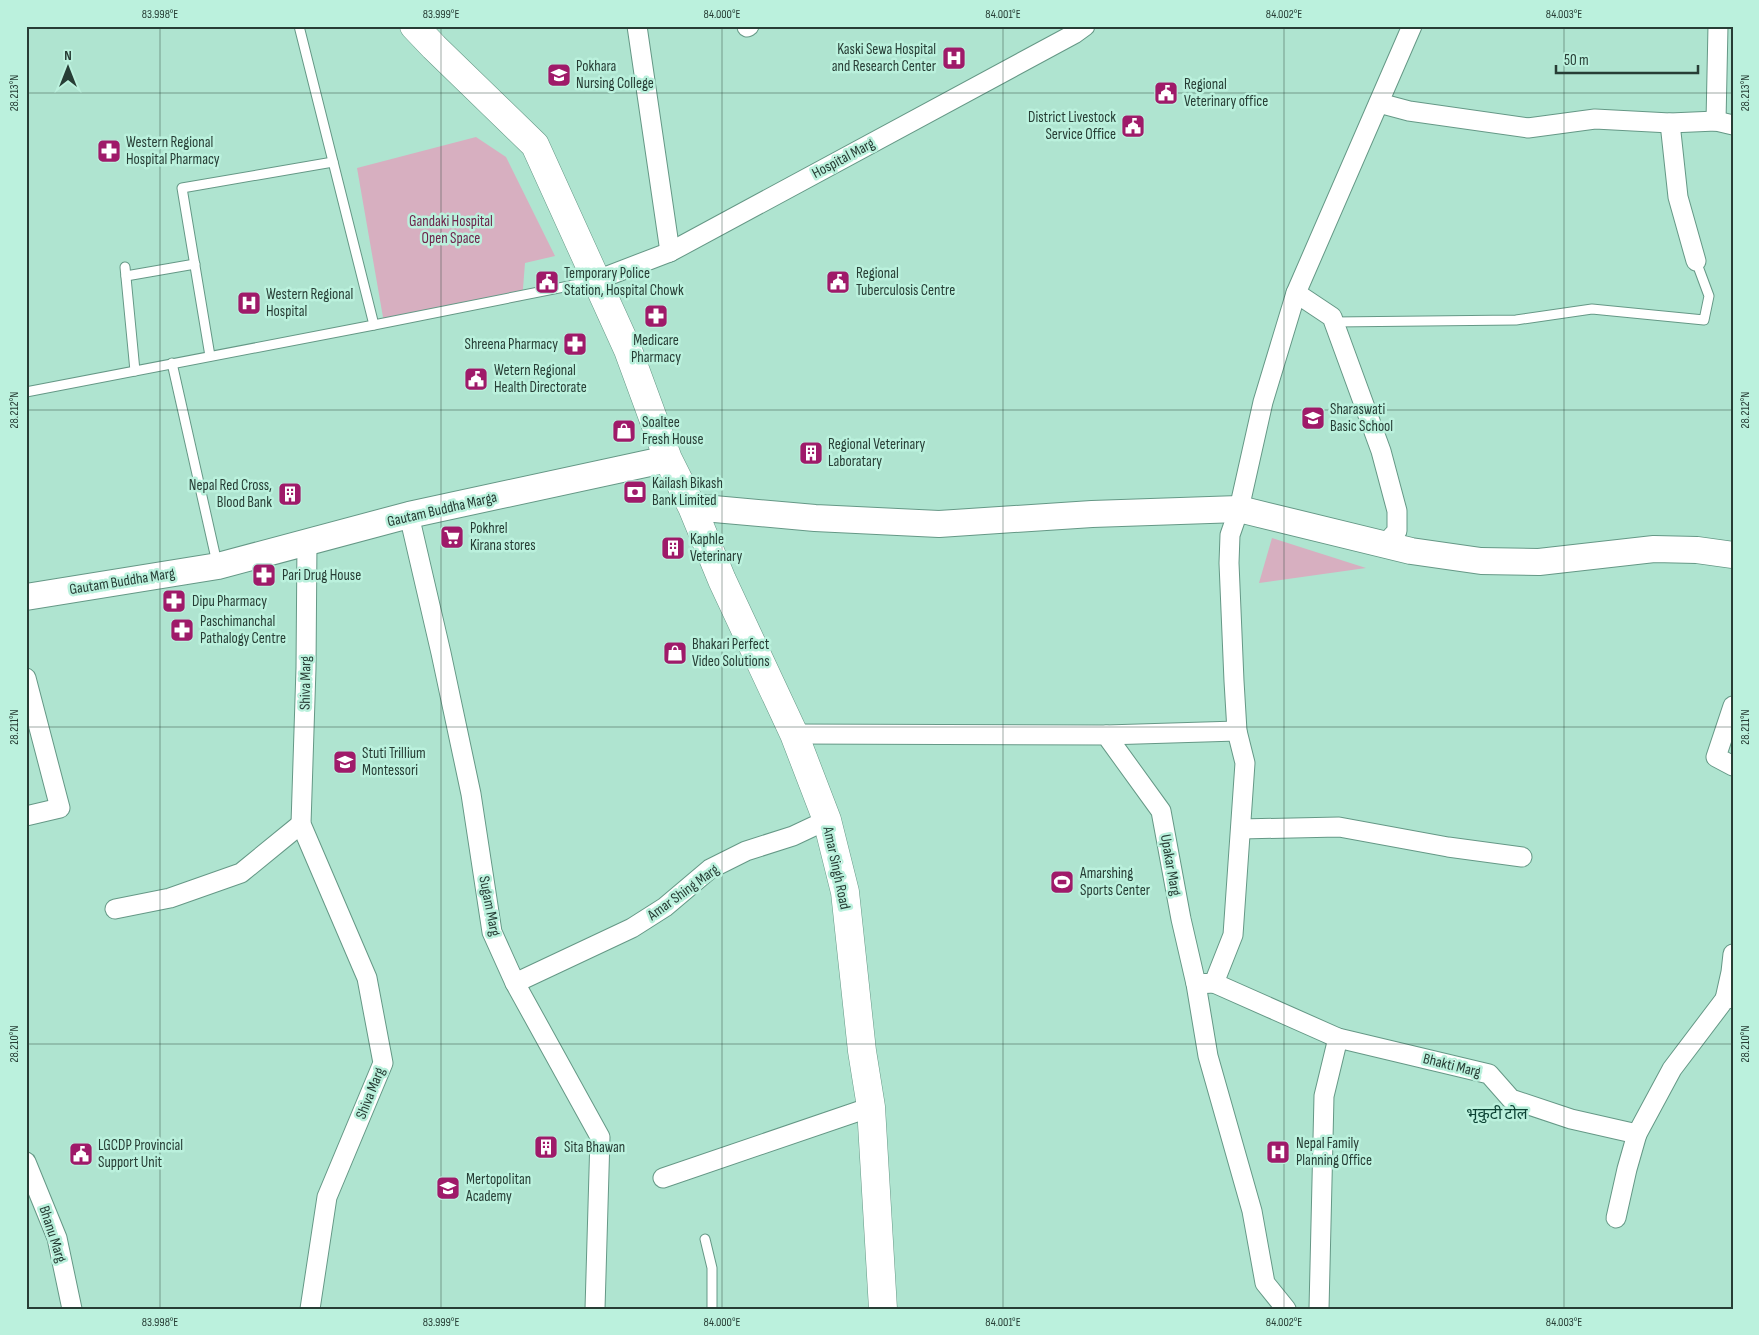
<svg xmlns="http://www.w3.org/2000/svg" width="1759" height="1335" font-family="'Sofia Sans Condensed','Noto Sans Devanagari',sans-serif">
<style>
.green{fill:#d7afc0}
.lines{fill:none;stroke-linecap:round;stroke-linejoin:round}
.service-casing{stroke:#659886;stroke-width:11}
.minor-casing{stroke:#659886;stroke-width:21}
.secondary-casing{stroke:#659886;stroke-width:28}
.primary-casing{stroke:#659886;stroke-width:29}
.service{stroke:#fff;stroke-width:9}
.minor{stroke:#fff;stroke-width:19}
.secondary{stroke:#fff;stroke-width:26}
.primary{stroke:#fff;stroke-width:28}
.ticks{fill:none;stroke:#273d35;stroke-width:1;stroke-opacity:0.45}
.labels{text-anchor:middle;stroke-width:5;stroke-linejoin:round;paint-order:stroke}
.poi-label{font-size:15px;fill:#273d35;stroke:#bbf1dd;text-anchor:start}
.street-label{font-size:15px;fill:#273d35;stroke:#bbf1dd}
.park-label{font-size:15px;fill:#6d244b;stroke:#bbf1dd}
.neighbourhood-label{font-size:16px;fill:#0c4234;stroke:#bbf1dd}
.neatline{fill:none;stroke:#273d35;stroke-width:2}
.ticks-label{font-size:12px;text-anchor:middle;fill:#273d35}
</style>
<rect width="100%" height="100%" fill="#afe4d0"/>
<g class="green">
<path d="M476 137 506 157 555 256 525 263 522 301 384 323 357 168Z"/>
<path d="M1272 538 1366 568 1259 583Z"/>
</g>
<g class="lines">
<g class="service-casing">
<g id="service">
<path d="M299 26 374 325"/>
<path d="M125 267 135 371"/>
<path d="M126 276 195 264"/>
<path d="M1334 322 1516 320 1592 309 1704 320 1709 296 1696 261"/>
<path d="M210 356 182 188 333 162"/>
<path d="M172 363 217 563"/>
<path d="M26 392 374 325 594 281"/>
<path d="M705 1239 712 1268V1309"/>
</g>
</g>
<g class="minor-casing">
<g id="minor">
<path d="M637 26 670 252"/>
<path d="M747 27 749 26"/>
<path d="M1379 103 1409 111 1528 128 1595 119 1670 123 1716 121 1733 125"/>
<path d="M1716 121 1718 26"/>
<path d="M1670 123 1678 197 1696 261"/>
<path d="M597 280 670 252 1074 34 1085 26"/>
<path d="M1296 293 1332 317 1381 451 1397 511V531L1385 544"/>
<path d="M409 515 441 653 471 794 492 932 515 983 600 1137 595 1309"/>
<path d="M307 541 306 668 301 824 367 978 383 1063 327 1197 310 1309"/>
<path d="M26 678 60 808 26 816"/>
<path d="M1733 706 1716 757 1733 766"/>
<path d="M794 734 1106 735 1161 811 1181 919 1196 984 1208 1056 1252 1211 1265 1283 1286 1309"/>
<path d="M1106 735 1237 731"/>
<path d="M1241 829 1339 827 1448 847 1522 857"/>
<path d="M115 909 170 898 241 873 301 824"/>
<path d="M515 983 632 928 665 907 710 869 746 851 793 836 827 820"/>
<path d="M1214 983 1338 1038 1489 1074 1511 1099 1571 1119 1637 1134 1672 1069 1725 999 1733 998"/>
<path d="M1196 984 1214 983 1233 935 1245 763 1237 731 1234 681 1229 563 1230 535 1239 509 1263 402 1296 293 1412 26"/>
<path d="M1725 999 1731 972 1733 954"/>
<path d="M26 1162 57 1238 72 1309"/>
<path d="M663 1178 871 1107"/>
<path d="M1616 1218 1627 1169 1637 1134"/>
<path d="M1319 1309 1324 1096 1338 1038"/>
</g>
</g>
<g class="secondary-casing">
<g id="secondary">
<path d="M692 507 815 518 939 524 1092 514 1239 509 1411 551 1481 561 1539 562 1654 549 1697 550 1733 555"/>
<path d="M26 597 218 566 409 515 668 459"/>
</g>
</g>
<g class="primary-casing">
<path id="primary" d="M414 26 434 47 535 145 628 350 668 459 692 507 722 580 794 734 827 820 845 892 862 1051 871 1107 883 1309"/>
</g>
<use href="#service" class="service"/>
<use href="#minor" class="minor"/>
<use href="#secondary" class="secondary"/>
<use href="#primary" class="primary"/>
</g>
<path class="ticks" d="M160 26V1309M441 26V1309M722 26V1309M1003 26V1309M1284 26V1309M1564 26V1309M26 93H1733M26 410H1733M26 727H1733M26 1044H1733"/>
<defs>
<g id="hospital-square" transform="scale(1.25)"><rect x="-9" y="-9" width="18" height="18" rx="4" fill="#9f1a69" stroke="#bbf1dd"/><path d="M-5-5h3v3.5h4V-5h3V5h-3V1.5h-4V5h-3Z" fill="#fff"/></g>
<g id="university-square" transform="scale(1.25)"><rect x="-9" y="-9" width="18" height="18" rx="4" fill="#9f1a69" stroke="#bbf1dd"/><path d="M0-5L7-2L0 1L-7-2ZM-4 1L0 2.5L4 1V4Q0 6-4 4Z" fill="#fff"/></g>
<g id="civic-square" transform="scale(1.25)"><rect x="-9" y="-9" width="18" height="18" rx="4" fill="#9f1a69" stroke="#bbf1dd"/><path d="M-.6-6.5H3V-4.5H.6V-3L4-1V1h2V6H-6V1h2V-1L-.6-3ZM-1.2 2.5V6h2.4V2.5Z" fill="#fff"/></g>
<g id="pharmacy-square" transform="scale(1.25)"><rect x="-9" y="-9" width="18" height="18" rx="4" fill="#9f1a69" stroke="#bbf1dd"/><path d="M-2-6h4v4h4v4h-4v4h-4v-4h-4v-4h4Z" fill="#fff"/></g>
<g id="school-square" transform="scale(1.25)"><rect x="-9" y="-9" width="18" height="18" rx="4" fill="#9f1a69" stroke="#bbf1dd"/><path d="M0-5L7-2L0 1L-7-2ZM-4 1L0 2.5L4 1V4Q0 6-4 4Z" fill="#fff"/></g>
<g id="shop-square" transform="scale(1.25)"><rect x="-9" y="-9" width="18" height="18" rx="4" fill="#9f1a69" stroke="#bbf1dd"/><path d="M-5-2.5h2.3a2.7 3.5 0 0 1 5.4 0H5L5.5 6h-11ZM-1.5-2.5h3a1.5 2.3 0 0 0-3 0Z" fill="#fff"/></g>
<g id="building-square" transform="scale(1.25)"><rect x="-9" y="-9" width="18" height="18" rx="4" fill="#9f1a69" stroke="#bbf1dd"/><path d="M-4-6H4V6H1V3H-1V6H-4ZM-2.5-4.3h1.7v1.8h-1.7ZM.8-4.3h1.7v1.8H.8ZM-2.5-1h1.7V.8h-1.7ZM.8-1h1.7V.8H.8Z" fill="#fff"/></g>
<g id="bank-square" transform="scale(1.25)"><rect x="-9" y="-9" width="18" height="18" rx="4" fill="#9f1a69" stroke="#bbf1dd"/><path d="M-6-4H6V4H-6ZM0-2.3a2.3 2.3 0 1 0 0 4.6a2.3 2.3 0 1 0 0-4.6Z" fill="#fff"/></g>
<g id="supermarket-square" transform="scale(1.25)"><rect x="-9" y="-9" width="18" height="18" rx="4" fill="#9f1a69" stroke="#bbf1dd"/><path d="M-6-5.5h2.5l.6 2H6L4.5 2H-2.5L-4.4-4H-6ZM-1.5 3.2a1.3 1.3 0 1 0 .1 0ZM3 3.2a1.3 1.3 0 1 0 .1 0Z" fill="#fff"/></g>
<g id="stadium-square" transform="scale(1.25)"><rect x="-9" y="-9" width="18" height="18" rx="4" fill="#9f1a69" stroke="#bbf1dd"/><path d="M0-5a6.5 5 0 1 0 0 10a6.5 5 0 1 0 0-10ZM-3.5-1.8h7v3.6h-7Z" fill="#fff"/></g>
</defs>
<g fill-rule="evenodd">
<use href="#hospital-square" x="954" y="58"/>
<use href="#university-square" x="559" y="75"/>
<use href="#civic-square" x="1166" y="93"/>
<use href="#civic-square" x="1133" y="126"/>
<use href="#pharmacy-square" x="109" y="151"/>
<use href="#civic-square" x="547" y="282"/>
<use href="#civic-square" x="838" y="282"/>
<use href="#hospital-square" x="249" y="303"/>
<use href="#pharmacy-square" x="656" y="316"/>
<use href="#pharmacy-square" x="575" y="344"/>
<use href="#civic-square" x="476" y="379"/>
<use href="#school-square" x="1313" y="418"/>
<use href="#shop-square" x="624" y="431"/>
<use href="#building-square" x="811" y="453"/>
<use href="#bank-square" x="635" y="492"/>
<use href="#building-square" x="290" y="494"/>
<use href="#supermarket-square" x="452" y="537"/>
<use href="#building-square" x="673" y="548"/>
<use href="#pharmacy-square" x="264" y="575"/>
<use href="#pharmacy-square" x="174" y="601"/>
<use href="#pharmacy-square" x="182" y="630"/>
<use href="#shop-square" x="675" y="653"/>
<use href="#school-square" x="345" y="762"/>
<use href="#stadium-square" x="1062" y="882"/>
<use href="#building-square" x="546" y="1147"/>
<use href="#hospital-square" x="1278" y="1152"/>
<use href="#civic-square" x="81" y="1154"/>
<use href="#school-square" x="448" y="1188"/>
</g>
<g class="labels">
<g class="poi-label">
<text x="936" y="54" text-anchor="end">Kaski Sewa Hospital<tspan x="936" dy="17">and Research Center</tspan></text>
<text x="576" y="71">Pokhara<tspan x="576" dy="17">Nursing College</tspan></text>
<text x="1184" y="89">Regional<tspan x="1184" dy="17">Veterinary office</tspan></text>
<text x="1116" y="122" text-anchor="end">District Livestock<tspan x="1116" dy="17">Service Office</tspan></text>
<text x="126" y="147">Western Regional<tspan x="126" dy="17">Hospital Pharmacy</tspan></text>
<text x="564" y="278">Temporary Police<tspan x="564" dy="17">Station, Hospital Chowk</tspan></text>
<text x="856" y="278">Regional<tspan x="856" dy="17">Tuberculosis Centre</tspan></text>
<text x="266" y="299">Western Regional<tspan x="266" dy="17">Hospital</tspan></text>
<text x="656" y="345" text-anchor="middle">Medicare<tspan x="656" dy="17">Pharmacy</tspan></text>
<text x="558" y="349" text-anchor="end">Shreena Pharmacy</text>
<text x="494" y="375">Wetern Regional<tspan x="494" dy="17">Health Directorate</tspan></text>
<text x="1330" y="414">Sharaswati<tspan x="1330" dy="17">Basic School</tspan></text>
<text x="642" y="427">Soaltee<tspan x="642" dy="17">Fresh House</tspan></text>
<text x="828" y="449">Regional Veterinary<tspan x="828" dy="17">Laboratary</tspan></text>
<text x="652" y="488">Kailash Bikash<tspan x="652" dy="17">Bank Limited</tspan></text>
<text x="272" y="490" text-anchor="end">Nepal Red Cross,<tspan x="272" dy="17">Blood Bank</tspan></text>
<text x="470" y="533">Pokhrel<tspan x="470" dy="17">Kirana stores</tspan></text>
<text x="690" y="544">Kaphle<tspan x="690" dy="17">Veterinary</tspan></text>
<text x="282" y="580">Pari Drug House</text>
<text x="192" y="606">Dipu Pharmacy</text>
<text x="200" y="626">Paschimanchal<tspan x="200" dy="17">Pathalogy Centre</tspan></text>
<text x="692" y="649">Bhakari Perfect<tspan x="692" dy="17">Video Solutions</tspan></text>
<text x="362" y="758">Stuti Trillium<tspan x="362" dy="17">Montessori</tspan></text>
<text x="1080" y="878">Amarshing<tspan x="1080" dy="17">Sports Center</tspan></text>
<text x="1296" y="1148">Nepal Family<tspan x="1296" dy="17">Planning Office</tspan></text>
<text x="98" y="1150">LGCDP Provincial<tspan x="98" dy="17">Support Unit</tspan></text>
<text x="564" y="1152">Sita Bhawan</text>
<text x="466" y="1184">Mertopolitan<tspan x="466" dy="17">Academy</tspan></text>
</g>
<g class="street-label">
<text transform="translate(843 158) rotate(-28)" y="5">Hospital Marg</text>
<text transform="translate(442 509) rotate(-13)" y="5">Gautam Buddha Marga</text>
<text transform="translate(122 581) rotate(-9)" y="5">Gautam Buddha Marg</text>
<text transform="translate(305 683) rotate(-89)" y="5">Shiva Marg</text>
<text transform="translate(1171 865) rotate(80)" y="5">Upakar Marg</text>
<text transform="translate(837 868) rotate(78)" y="5">Amar Singh Road</text>
<text transform="translate(683 892) rotate(-36)" y="5">Amar Shing Marg</text>
<text transform="translate(490 906) rotate(79)" y="5">Sugam Marg</text>
<text transform="translate(1452 1065) rotate(14)" y="5">Bhakti Marg</text>
<text transform="translate(370 1093) rotate(-68)" y="5">Shiva Marg</text>
<text transform="translate(53 1234) rotate(72)" y="5">Bhanu Marg</text>
</g>
<g class="park-label">
<text x="451" y="226">Gandaki Hospital<tspan x="451" dy="17">Open Space</tspan></text>
</g>
<g class="neighbourhood-label">
<text x="1497" y="1119">भृकुटी टोल</text>
</g>
</g>
<rect width="1759" height="1335" fill="none" stroke="#bbf1dd" stroke-width="55"/>
<g transform="translate(68 68)" stroke="#bbf1dd" stroke-width="4" paint-order="stroke">
<path d="M0-4L9 19L0 12L-9 19Z" fill="#273d35"/>
<text y="-8" font-size="14" font-weight="bold" text-anchor="middle" fill="#273d35">N</text>
</g>
<path d="M1556 65v8h142v-8" fill="none" stroke="#273d35" stroke-width="2.5"/>
<text x="1564" y="65" font-size="15" fill="#273d35" stroke="#bbf1dd" stroke-width="4" paint-order="stroke">50 m</text>
<rect x="28" y="28" width="1704" height="1280" class="neatline"/>
<g class="ticks-label">
<text x="160" y="18">83.998°E</text>
<text x="441" y="18">83.999°E</text>
<text x="722" y="18">84.000°E</text>
<text x="1003" y="18">84.001°E</text>
<text x="1284" y="18">84.002°E</text>
<text x="1564" y="18">84.003°E</text>
<text transform="translate(14 93) rotate(-90)" y="4">28.213°N</text>
<text transform="translate(1745 93) rotate(-90)" y="4">28.213°N</text>
<text transform="translate(14 410) rotate(-90)" y="4">28.212°N</text>
<text transform="translate(1745 410) rotate(-90)" y="4">28.212°N</text>
<text transform="translate(14 727) rotate(-90)" y="4">28.211°N</text>
<text transform="translate(1745 727) rotate(-90)" y="4">28.211°N</text>
<text transform="translate(14 1044) rotate(-90)" y="4">28.210°N</text>
<text transform="translate(1745 1044) rotate(-90)" y="4">28.210°N</text>
<text x="160" y="1326">83.998°E</text>
<text x="441" y="1326">83.999°E</text>
<text x="722" y="1326">84.000°E</text>
<text x="1003" y="1326">84.001°E</text>
<text x="1284" y="1326">84.002°E</text>
<text x="1564" y="1326">84.003°E</text>
</g>
</svg>
